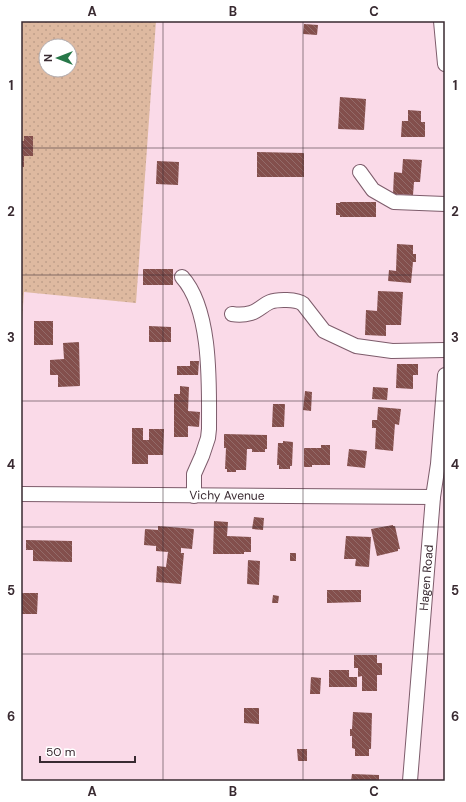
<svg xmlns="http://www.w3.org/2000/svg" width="466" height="802" font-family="'DM Sans',sans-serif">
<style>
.grass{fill:url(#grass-dots);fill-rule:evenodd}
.building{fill:url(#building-back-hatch)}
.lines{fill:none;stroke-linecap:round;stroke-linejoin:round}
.minor-casing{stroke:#7d5c6b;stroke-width:16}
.minor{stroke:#fff;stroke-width:14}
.grid{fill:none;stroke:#392a31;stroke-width:1;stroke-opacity:0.55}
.labels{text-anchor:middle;stroke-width:4;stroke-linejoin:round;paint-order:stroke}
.street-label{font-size:12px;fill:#392a31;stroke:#fff}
.neatline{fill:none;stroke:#392a31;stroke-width:1.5}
.grid-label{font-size:13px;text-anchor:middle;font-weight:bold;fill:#392a31}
</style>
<defs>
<pattern id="grass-dots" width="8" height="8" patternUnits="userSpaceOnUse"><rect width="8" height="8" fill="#deb9a0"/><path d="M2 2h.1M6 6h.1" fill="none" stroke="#bf9f8a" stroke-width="1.8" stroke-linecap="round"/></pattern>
<pattern id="building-back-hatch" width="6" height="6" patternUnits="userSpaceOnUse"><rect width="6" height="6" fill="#834f4c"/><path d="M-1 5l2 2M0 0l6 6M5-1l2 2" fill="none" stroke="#936b69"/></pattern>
</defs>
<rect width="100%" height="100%" fill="#fadae8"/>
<path class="grass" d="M21 21H156L136 303 24 292 21 334ZM46 46H70V70H46Z"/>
<g class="building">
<path d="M304 24 318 25 317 35 303 34Z"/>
<path d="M340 97 366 99 364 130 338 129Z"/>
<path d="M408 110 421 111V122H425V137H401L402 121H408Z"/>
<path d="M24 136H33V156H24V167H21V141H24Z"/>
<path d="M257 152 304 153V177H257Z"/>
<path d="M403 159 422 160 420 182H414L413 195 393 194 394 172 402 173Z"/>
<path d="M157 161 179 162 178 185 156 184Z"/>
<path d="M340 202H376V217H340V215H336V203H340Z"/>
<path d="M397 244 413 245V254H416V262H413L411 283 388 281 389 270 396 271Z"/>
<rect x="143" y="269" width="30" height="16"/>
<path d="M378 291 403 292 401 325H386V336L365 335 366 310 377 311Z"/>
<rect x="34" y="321" width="19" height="24"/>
<path d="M149 326 171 327V342H149Z"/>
<path d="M79 342 80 386 58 387V375H50V360L64 359 63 343Z"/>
<path d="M190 361H199L198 375H177V366H190Z"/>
<path d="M397 364H418V375H413V389L396 388Z"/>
<path d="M180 386 189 387 188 411 200 412 199 427 188 426V437H174V394H180Z"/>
<path d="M373 387 388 388 387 400 372 399Z"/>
<path d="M305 391 312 392 311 411 303 410Z"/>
<path d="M273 404H285L284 427H272Z"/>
<path d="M378 407 401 409 399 425 395 424 393 451 375 449 376 428H372V420H377Z"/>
<path d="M132 428H143V440H149V429H164L163 455H148V464H132Z"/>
<path d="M224 434 267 435V449H265V452H252V449H247L246 470H236V472H227V469H225L226 448H224Z"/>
<path d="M283 441 293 442 292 466H290V469H279V465H277L278 443H283Z"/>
<path d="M321 445H330V465H312V467H304V448H321Z"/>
<path d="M349 449 367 451 365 468 347 466Z"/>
<path d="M254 517 264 518 263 530 252 529Z"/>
<path d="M214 521 228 522 227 536 251 537V552H244V554H213Z"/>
<path d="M393 525V526H395L400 549H398V551L377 556 371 529Z"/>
<path d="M158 526 194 529 192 549 181 548V553H184L181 584 156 582 157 566 166 567 168 552 156 551V546L144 545 145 529 158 530Z"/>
<path d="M346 536 371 537 369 567 355 566 356 559H344Z"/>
<path d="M26 540 72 541V562L33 561V550H26Z"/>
<rect x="290" y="553" width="6" height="8"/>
<path d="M248 560 260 561 259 585 247 584Z"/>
<path d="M327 590H361V602L327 603Z"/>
<path d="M21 593H38L37 614H21Z"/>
<path d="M273 595 279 596 278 603H272Z"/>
<path d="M354 655H377V663H382V675H377V691H362V676L358 677V668H354Z"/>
<path d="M329 670H349V677H357V687H329Z"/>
<path d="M311 677 321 678 320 694H310Z"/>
<path d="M244 708H259V724L244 723Z"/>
<path d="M353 712 372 713 371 749H369V756H355V749L352 748V736H350V729H352Z"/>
<path d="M297 749H307V761H298Z"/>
<path d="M352 774 379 775V781H351Z"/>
</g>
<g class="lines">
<g class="minor-casing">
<g id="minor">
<path d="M441 21 445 64"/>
<path d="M360 172 373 190 394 202 445 204"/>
<path d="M182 277C212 310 209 386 209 429L208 438 202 456 194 474V496"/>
<path d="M232 314C238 315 244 315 251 313 258 311 263 305 270 302 277 299 297 299 303 304L324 331 356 346 392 351 445 350"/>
<path id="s1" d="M21 494 433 497"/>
<path id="s2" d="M410 781 433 497 438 464 445 375"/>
</g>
</g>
<use href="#minor" class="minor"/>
</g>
<path class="grid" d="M163 21V781M303 21V781M21 148H445M21 275H445M21 401H445M21 527H445M21 654H445"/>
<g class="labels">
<g class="street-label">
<text dy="4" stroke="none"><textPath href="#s1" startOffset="206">Vichy Avenue</textPath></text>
<text dy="4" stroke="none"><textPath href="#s2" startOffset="204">Hagen Road</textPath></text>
</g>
</g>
<rect width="466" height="802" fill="none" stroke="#ffffff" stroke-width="44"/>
<g transform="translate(58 58) rotate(270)"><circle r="19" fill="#ffffff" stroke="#b0aaad"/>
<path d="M0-3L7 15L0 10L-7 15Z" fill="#277849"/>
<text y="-6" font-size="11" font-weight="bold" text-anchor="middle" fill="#392a31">N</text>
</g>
<path d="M40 756v6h95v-6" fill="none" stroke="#392a31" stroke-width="2"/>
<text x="46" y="756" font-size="12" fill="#392a31" stroke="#ffffff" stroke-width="3" paint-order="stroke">50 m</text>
<rect x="22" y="22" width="422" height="758" class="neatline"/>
<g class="grid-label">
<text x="92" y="16">A</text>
<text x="233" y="16">B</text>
<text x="374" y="16">C</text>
<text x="11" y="90">1</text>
<text x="455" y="90">1</text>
<text x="11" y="216">2</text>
<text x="455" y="216">2</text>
<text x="11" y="342">3</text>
<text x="455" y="342">3</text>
<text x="11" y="469">4</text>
<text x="455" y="469">4</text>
<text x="11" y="595">5</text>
<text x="455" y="595">5</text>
<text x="11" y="721">6</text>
<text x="455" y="721">6</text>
<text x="92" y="796">A</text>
<text x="233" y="796">B</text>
<text x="374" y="796">C</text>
</g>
</svg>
